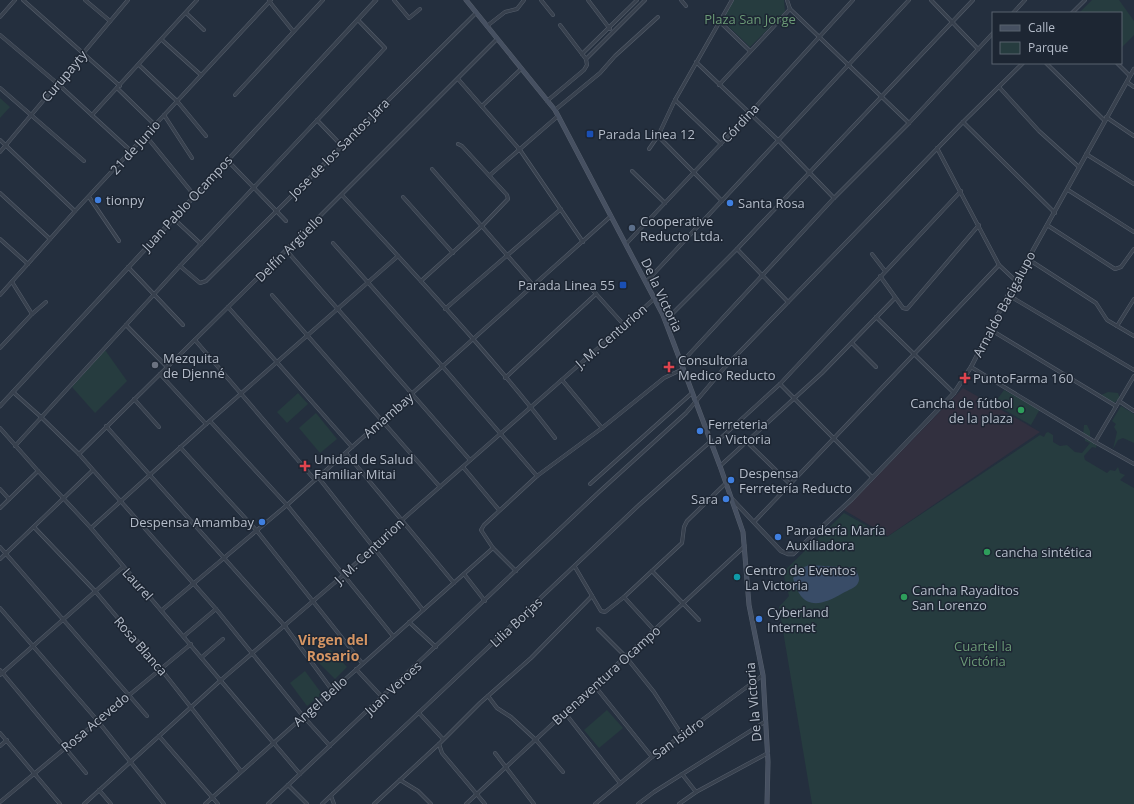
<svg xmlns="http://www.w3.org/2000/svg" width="1134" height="804" font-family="'Open Sans',sans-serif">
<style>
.medical{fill:#32303f}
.green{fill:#263c3f}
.water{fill:#394c67}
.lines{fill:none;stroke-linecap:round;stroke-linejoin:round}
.minor-casing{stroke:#565f6c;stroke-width:4}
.tertiary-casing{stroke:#565f6c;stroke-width:4.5}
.secondary-casing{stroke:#565f6c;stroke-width:5}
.minor{stroke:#38414e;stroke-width:3}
.tertiary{stroke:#38414e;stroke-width:3.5}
.secondary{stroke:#465061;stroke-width:4}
.transit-dot{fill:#1a4fb4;stroke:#1d2633;stroke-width:1.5}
.shop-dot{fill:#3f7fe0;stroke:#1d2633;stroke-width:1.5}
.service-dot{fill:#5c6f8a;stroke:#1d2633;stroke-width:1.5}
.worship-dot{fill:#6b7280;stroke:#1d2633;stroke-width:1.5}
.health-dot{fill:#e0444e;stroke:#1d2633;stroke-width:1.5}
.leisure-dot{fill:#2e9e5b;stroke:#1d2633;stroke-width:1.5}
.culture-dot{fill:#0f9aa8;stroke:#1d2633;stroke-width:1.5}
.labels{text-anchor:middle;stroke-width:3;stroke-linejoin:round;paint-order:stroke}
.park-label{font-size:13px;fill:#6b9a76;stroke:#1d2633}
.street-label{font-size:13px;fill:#b4bcc9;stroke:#1d2633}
.poi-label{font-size:13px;fill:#b4bcc9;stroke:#1d2633;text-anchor:start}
.neighbourhood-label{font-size:14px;font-weight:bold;fill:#d59563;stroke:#1d2633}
</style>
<rect width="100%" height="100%" fill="#242f3e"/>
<path class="medical" d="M963 388 1040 432 888 536 844 510Z"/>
<g class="green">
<path d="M734 0H784L785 12 750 47 722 20Z"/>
<path d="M1092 0H1119L1134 21V35L1121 48V13H1079Z"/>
<path d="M0 98 10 107 0 118Z"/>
<path d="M105 350 127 381 95 413 72 387Z"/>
<path d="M1004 390 1040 409 1031 425 994 404Z"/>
<path d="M1108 392 1118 393 1120 398 1114 403 1101 395Z"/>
<path d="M298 393 308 404 287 423 277 412Z"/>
<path d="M1121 406 1134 414V443L1123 438 1118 440 1113 449 1117 432 1114 427 1116 424 1112 421Z"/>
<path d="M316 413 337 439 320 453 299 428Z"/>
<path d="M1084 425H1087L1090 431V436L1097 444 1096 448 1092 447 1084 456 1085 460 1107 473 1110 470 1115 471 1118 467 1120 473 1125 475 1120 480 1134 488V804H812L779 607 789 596 783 572 844 513 887 537 1040 435 1044 437 1046 433 1048 432 1053 435V442L1060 446 1067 445 1075 452 1082 453 1090 443 1085 441V438L1083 436Z"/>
<path d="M330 649 347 667 335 679 317 661Z"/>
<path d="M305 671 322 694 307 706 290 683Z"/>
<path d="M607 710 623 728 599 748 584 730Z"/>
</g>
<path class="water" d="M809 565 855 568C857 573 861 578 858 583 856 588 848 590 843 593 818 608 801 609 793 578L802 568Z"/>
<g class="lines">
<g class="minor-casing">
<g id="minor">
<path d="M23 0 120 86"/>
<path d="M85 0 110 21"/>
<path d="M394 0 409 18 420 9"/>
<path d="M541 0 553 15"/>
<path d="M588 0 610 29"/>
<path d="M681 0 686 6"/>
<path d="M787 0 790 9 909 123"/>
<path d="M931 0 978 49"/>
<path d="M269 1 293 31"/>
<path d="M186 13 204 30"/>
<path d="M1013 13 1025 0"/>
<path d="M1072 13 1085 0"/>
<path d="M0 17 15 0"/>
<path d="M719 21 750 51"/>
<path d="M487 26 505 12 517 9 524 0"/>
<path d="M0 35 58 84 131 151"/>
<path d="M162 40 201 75"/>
<path d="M582 54 637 0"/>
<path d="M586 59 645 0"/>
<path d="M696 62 779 141 834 198"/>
<path d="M1046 63 1104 120"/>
<path d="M1117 63 1130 76"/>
<path d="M139 65 177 101 206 136"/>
<path d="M458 79 520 150 583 242"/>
<path d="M1127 82 1134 87"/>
<path d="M719 85 790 9"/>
<path d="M999 87 1039 131 1079 167"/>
<path d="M0 88 84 161"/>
<path d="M117 88 155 125"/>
<path d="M235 95 323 0"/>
<path d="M675 100 721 144"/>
<path d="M547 101 584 70 587 65 586 59 560 25"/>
<path d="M482 106 521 69"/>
<path d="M555 110 600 73 615 56 658 17"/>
<path d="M92 115 197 0"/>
<path d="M164 115 192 158"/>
<path d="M1106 117 1134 136"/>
<path d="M317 120 341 145"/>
<path d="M963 122 1055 213"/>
<path d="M146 136 194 195"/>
<path d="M658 136 675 100 732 0"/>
<path d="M0 140 75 211"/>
<path d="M937 148 999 265 1016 281"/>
<path d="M649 149 658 136 722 201"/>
<path d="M0 152 128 0"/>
<path d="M1086 154 1134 184"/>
<path d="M227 160 286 221"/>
<path d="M432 169 534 286"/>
<path d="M632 171 665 203"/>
<path d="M490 175 558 116"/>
<path d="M1068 190 1134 232"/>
<path d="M0 193 50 239"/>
<path d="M342 195C414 274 490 353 555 438"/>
<path d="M89 197 119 241"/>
<path d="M403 197 453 253"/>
<path d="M173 218 201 244"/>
<path d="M1047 225 1115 269 1121 267 1134 249"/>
<path d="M0 239 28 264"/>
<path d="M333 243 443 367 537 476"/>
<path d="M626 244 750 113 853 0"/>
<path d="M737 249 788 302"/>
<path d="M286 250 470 460"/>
<path d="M872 254 885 271"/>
<path d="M1028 259 1096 303 1107 320 1134 336"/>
<path d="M180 266 200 283 206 281 476 13"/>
<path d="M128 267 183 325"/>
<path d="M880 276 903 308 907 309 979 225"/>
<path d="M421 281 482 226 508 199 507 195 462 146 458 144"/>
<path d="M12 282 32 314"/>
<path d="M646 282 909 0"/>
<path d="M589 286 624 325"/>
<path d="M0 295 75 211 271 0"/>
<path d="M272 295 440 487"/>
<path d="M1008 295 1134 370"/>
<path d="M228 307 352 447"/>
<path d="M445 309 561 209"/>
<path d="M876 317 954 393"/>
<path d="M665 321 737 249 973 0"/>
<path d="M126 325 167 367"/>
<path d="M1117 326 1134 299"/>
<path d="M991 330 1116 406"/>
<path d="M195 340 315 480"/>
<path d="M852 343 876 367"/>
<path d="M0 348 32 314 46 302"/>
<path d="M681 363 834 198 909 123 993 33"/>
<path d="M971 367 1095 442 1134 464"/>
<path d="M160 374 206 424"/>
<path d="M505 378 596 294"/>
<path d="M562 380 602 428"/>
<path d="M780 384 872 477"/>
<path d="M13 392 41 417 79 454 216 609 303 716 330 746"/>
<path d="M134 399 159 427"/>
<path d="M1119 401 1134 411"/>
<path d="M210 421 287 505 393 636"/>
<path d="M106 426 284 625 332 690"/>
<path d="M0 428 38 471 91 528 300 774"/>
<path d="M747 442 790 484"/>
<path d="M1095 442 1134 376"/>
<path d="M15 446 180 266 385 48 358 20"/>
<path d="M712 446 780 384 961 191"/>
<path d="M180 447 257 531 362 663"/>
<path d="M346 453 454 583"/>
<path d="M79 454 286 250 497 39"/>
<path d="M720 466 822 373 895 298"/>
<path d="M463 467 499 510"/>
<path d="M318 477 423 610"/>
<path d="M590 484 692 393"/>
<path d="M0 489 9 499"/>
<path d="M0 508 38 471"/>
<path d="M754 522 999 265"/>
<path d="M34 527 95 591 160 668 241 771"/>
<path d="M91 528 204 426 398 256"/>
<path d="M0 547 147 716"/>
<path d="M0 559 92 471"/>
<path d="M575 567 601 611 605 612 624 597 682 543 684 527 687 521 726 483"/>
<path d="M516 571 493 548 481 530 484 525 537 476 602 428 664 378 683 369"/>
<path d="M652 571 699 620"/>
<path d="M464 574 485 601"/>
<path d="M624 597 655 631"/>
<path d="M0 608 97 720 164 804"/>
<path d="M162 610 287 505 611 216"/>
<path d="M409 622 436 647"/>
<path d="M598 629 626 657 654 692 682 735"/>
<path d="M184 636 216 609"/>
<path d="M202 657 223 639"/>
<path d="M356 669 383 698"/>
<path d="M0 670 86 773"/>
<path d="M0 675 123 567"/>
<path d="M594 685 652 757"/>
<path d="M488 696 497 708 511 717 536 740 563 772"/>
<path d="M419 713 443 739"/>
<path d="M565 713 620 783"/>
<path d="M0 733 60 804"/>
<path d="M159 736 218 804"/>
<path d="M0 746 7 740"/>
<path d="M495 753 534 804"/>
<path d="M682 774 696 792"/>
<path d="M400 780 439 744"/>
<path d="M288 785 307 804"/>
<path d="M99 790 111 804"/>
<path d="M331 796 334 804"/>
<path d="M0 802 191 644"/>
<path d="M84 804 221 680 340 578 402 520 654 299"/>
<path d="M205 804 493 548"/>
<path d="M268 804 599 492 686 413 725 367 963 122 1023 63"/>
<path d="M322 804 639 505 711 441"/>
<path d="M374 804 400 780 418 791 431 804"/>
<path d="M466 804 745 546"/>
<path d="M485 804 442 753 439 744 480 703 531 658 592 596"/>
<path d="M595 804 652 757 763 675"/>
<path d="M638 804 654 792 766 721"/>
<path d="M679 804 696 792 768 753"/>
</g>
</g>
<g class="tertiary-casing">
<g id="tertiary">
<path d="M0 406 376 0"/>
<path d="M733 500 781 551 788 554H793L852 499 954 393 971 367 1008 295 1134 69"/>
</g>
</g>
<g class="secondary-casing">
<path id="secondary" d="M466 0 555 110 663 315 720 466 743 532 749 605 763 675 768 762 767 804"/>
</g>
<use href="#minor" class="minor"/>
<use href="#tertiary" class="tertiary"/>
<use href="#secondary" class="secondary"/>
</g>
<g class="transit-dot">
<rect x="586" y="130" width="8" height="8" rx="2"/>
<rect x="619" y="281" width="8" height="8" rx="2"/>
</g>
<g class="shop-dot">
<circle cx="98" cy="200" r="4"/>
<circle cx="730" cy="203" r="4"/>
<circle cx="700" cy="431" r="4"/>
<circle cx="731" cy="480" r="4"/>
<circle cx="726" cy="499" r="4"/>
<circle cx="262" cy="522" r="4"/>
<circle cx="778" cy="537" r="4"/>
<circle cx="759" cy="619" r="4"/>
</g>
<circle class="service-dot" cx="632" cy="228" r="4"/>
<circle class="worship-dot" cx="155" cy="365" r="4"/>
<g class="health-dot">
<path d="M667 361h4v4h4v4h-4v4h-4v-4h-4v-4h4z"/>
<path d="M963 372h4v4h4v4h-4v4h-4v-4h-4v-4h4z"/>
<path d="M303 460h4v4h4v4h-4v4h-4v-4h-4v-4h4z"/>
</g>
<g class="leisure-dot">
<circle cx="1021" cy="410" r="4"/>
<circle cx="987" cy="552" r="4"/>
<circle cx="904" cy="597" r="4"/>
</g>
<circle class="culture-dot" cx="737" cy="577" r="4"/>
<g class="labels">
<g class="park-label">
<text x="750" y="24">Plaza San Jorge</text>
<text x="983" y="651">Cuartel la<tspan x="983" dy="15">Victória</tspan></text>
</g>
<g class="street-label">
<text transform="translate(64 76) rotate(-50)" y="5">Curupayty</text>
<text transform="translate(740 123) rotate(-47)" y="5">Córdina</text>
<text transform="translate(135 147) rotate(-48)" y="5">21 de Junio</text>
<text transform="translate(339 148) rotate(-45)" y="5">Jose de los Santos Jara</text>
<text transform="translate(187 203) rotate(-47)" y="5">Juan Pablo Ocampos</text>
<text transform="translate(289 248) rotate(-45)" y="5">Delfín Argüello</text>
<text transform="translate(662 295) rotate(65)" y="5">De la Victoria</text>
<text transform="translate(1004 304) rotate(-62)" y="5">Arnaldo Bacigalupo</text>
<text transform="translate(611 336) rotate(-41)" y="5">J. M. Centurion</text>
<text transform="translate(388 415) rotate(-41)" y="5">Amambay</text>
<text transform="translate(369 551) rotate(-43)" y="5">J. M. Centurion</text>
<text transform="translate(138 584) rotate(48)" y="5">Laurel</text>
<text transform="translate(516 622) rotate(-43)" y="5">Lilia Borjas</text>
<text transform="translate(141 646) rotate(49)" y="5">Rosa Blanca</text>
<text transform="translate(606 675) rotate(-42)" y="5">Buenaventura Ocampo</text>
<text transform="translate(393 688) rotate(-43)" y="5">Juan Veroes</text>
<text transform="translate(320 701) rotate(-42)" y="5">Angel Bello</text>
<text transform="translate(753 702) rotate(-95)" y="5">De la Victoria</text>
<text transform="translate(95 722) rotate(-40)" y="5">Rosa Acevedo</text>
<text transform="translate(678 738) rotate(-36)" y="5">San Isidro</text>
</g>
<g class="poi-label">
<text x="598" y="139">Parada Linea 12</text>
<text x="106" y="205">tionpy</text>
<text x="738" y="208">Santa Rosa</text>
<text x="640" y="226">Cooperative<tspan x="640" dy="15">Reducto Ltda.</tspan></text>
<text x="615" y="290" text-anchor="end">Parada Linea 55</text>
<text x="163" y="363">Mezquita<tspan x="163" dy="15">de Djenné</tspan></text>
<text x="678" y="365">Consultoria<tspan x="678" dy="15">Medico Reducto</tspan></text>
<text x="973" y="383">PuntoFarma 160</text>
<text x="1013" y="408" text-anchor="end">Cancha de fútbol<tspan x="1013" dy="15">de la plaza</tspan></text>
<text x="708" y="429">Ferreteria<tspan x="708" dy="15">La Victoria</tspan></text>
<text x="314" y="464">Unidad de Salud<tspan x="314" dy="15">Familiar Mitai</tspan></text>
<text x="739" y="478">Despensa<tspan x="739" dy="15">Ferretería Reducto</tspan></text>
<text x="718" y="504" text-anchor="end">Sara</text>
<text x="254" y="527" text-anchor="end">Despensa Amambay</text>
<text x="786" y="535">Panadería María<tspan x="786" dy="15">Auxiliadora</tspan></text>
<text x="995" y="557">cancha sintética</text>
<text x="745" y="575">Centro de Eventos<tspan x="745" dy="15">La Victoria</tspan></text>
<text x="912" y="595">Cancha Rayaditos<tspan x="912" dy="15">San Lorenzo</tspan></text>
<text x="767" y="617">Cyberland<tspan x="767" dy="15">Internet</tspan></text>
</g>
<g class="neighbourhood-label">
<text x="333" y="645">Virgen del<tspan x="333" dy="16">Rosario</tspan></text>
</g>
</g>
<rect x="992" y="12" width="130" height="52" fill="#1d2633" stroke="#59626f"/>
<rect x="1000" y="25" width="20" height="6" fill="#465061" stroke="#59626f"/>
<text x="1028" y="32" font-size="12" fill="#b4bcc9">Calle</text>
<rect x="1000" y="42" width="20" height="12" fill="#263c3f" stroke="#59626f"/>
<text x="1028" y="52" font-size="12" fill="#b4bcc9">Parque</text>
</svg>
